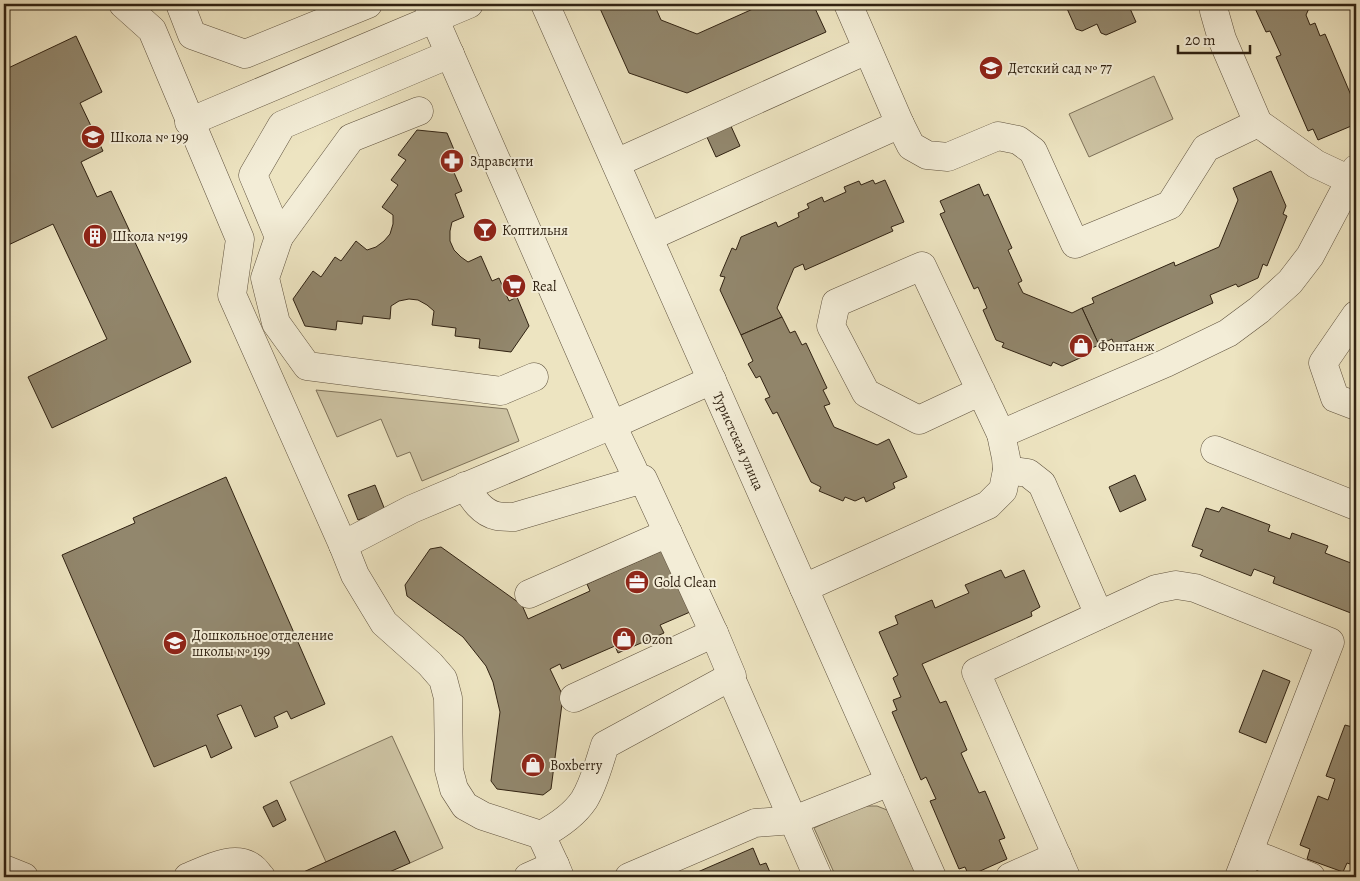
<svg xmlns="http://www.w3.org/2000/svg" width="1360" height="881" font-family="Alegreya,serif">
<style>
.green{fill:#cdc3a3;stroke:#7e725a}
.building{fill:#92876d;stroke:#302212}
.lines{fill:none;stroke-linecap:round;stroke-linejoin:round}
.minor-casing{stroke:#5f523e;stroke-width:29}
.minor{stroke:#f3edd7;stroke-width:28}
.labels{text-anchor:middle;stroke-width:4;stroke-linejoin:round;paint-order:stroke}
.poi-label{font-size:14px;fill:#302212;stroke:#f3edd7;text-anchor:start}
.street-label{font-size:14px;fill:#302212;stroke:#f3edd7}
</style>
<rect width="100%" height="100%" fill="#ede4c1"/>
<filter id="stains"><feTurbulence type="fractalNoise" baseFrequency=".004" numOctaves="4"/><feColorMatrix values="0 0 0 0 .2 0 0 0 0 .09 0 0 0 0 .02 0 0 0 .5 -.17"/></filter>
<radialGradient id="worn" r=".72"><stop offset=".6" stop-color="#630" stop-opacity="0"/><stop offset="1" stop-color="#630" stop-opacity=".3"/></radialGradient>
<g class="green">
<path d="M1154 76 1173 119 1089 157 1069 114Z"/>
<path d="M316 390 507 409 519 441 422 481 410 452 397 457 381 419 337 437Z"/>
<path d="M392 736 443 848 410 863 395 831 326 862 290 782Z"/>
<path d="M863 806H877L887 810 920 877H836L814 828Z"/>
</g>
<g class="building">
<path d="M598 4H654L661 20 697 34 764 4H813L826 32 687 93 629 73Z"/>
<path d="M1065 4H1128L1136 22 1106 35 1101 33 1097 24 1082 31 1076 29Z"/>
<path d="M1253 4H1311L1306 15 1310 25 1315 23 1320 36 1325 34 1356 107V109L1353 111 1356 119V124L1318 140 1313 129 1308 131 1276 57 1281 55 1270 31 1266 32Z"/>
<path d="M76 36 102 92 80 103 103 151 81 162 97 197 111 191 191 362 52 428 28 377 107 339 53 224 4 247V70Z"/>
<path d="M730 124 740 146 716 157 706 135Z"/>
<path d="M417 130 447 133 460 164 452 168 462 191 455 194 464 217 452 222 450 231V241L454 250 461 257 468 262 481 256 492 281 499 278 509 301 517 297 529 326 511 352 479 348 480 339 455 336 456 328 432 325 434 311 427 305 418 300 409 299 399 301 391 306 390 319 363 316 362 324 337 321 336 330 305 326 293 299 313 271 321 277 335 257 341 261 356 241 367 250 376 247 384 241 390 234 393 224V215L382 207 398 185 391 180 406 160 398 155Z"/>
<path d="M1271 171 1286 206 1283 214 1287 216 1267 266 1263 264 1258 278 1238 287 1236 284 1210 295 1213 303 1115 347 1112 339 1099 345 1082 308 1094 303 1092 298 1174 262 1175 266 1219 247 1238 200 1233 188Z"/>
<path d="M873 180 875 184 885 180 904 222 891 227 893 231 805 270 803 264 794 268 777 308 782 317 741 335 720 290 725 277 720 276 732 248 736 250 741 237 776 222 778 227 799 217 798 213 809 208 807 204 822 197 824 202 846 192 844 187 859 181 861 185Z"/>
<path d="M979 184 984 196 988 194 1012 248 1008 250 1022 281 1018 283 1023 293 1072 313 1082 308 1099 345 1087 350 1089 354 1062 366 1053 362 1051 366 1002 347 1004 343 996 340 983 310 987 308 978 287 974 289 940 214 945 212 940 201Z"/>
<path d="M782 317 790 333 795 331 802 345 806 343 827 388 823 390 830 404 824 406 834 427 877 445 889 439 907 477 893 483 895 488 866 502 864 497 855 501 845 497 843 501 819 491 821 487 811 482 777 412 773 414 765 399 770 397 760 376 756 378 748 364 753 361 741 335Z"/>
<path d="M1135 475 1146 500 1120 512 1109 487Z"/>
<path d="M226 477 325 704 291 719 287 711 274 717 278 727 255 737 241 705 217 715 232 748 211 758 206 745 154 767 62 555 135 523 133 518Z"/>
<path d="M375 485 385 510 358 520 348 495Z"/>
<path d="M1222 507 1270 525 1268 531 1290 539 1292 533 1328 546 1325 553 1356 565V615L1273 583 1275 577 1254 569 1251 576 1200 556 1203 550 1192 546 1206 508 1219 512Z"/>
<path d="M441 547 522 605 528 619 590 591 587 584 670 547 697 609 660 625 664 633 618 653 615 646 562 669 560 664 550 669 563 696 551 789 543 795 497 789 491 781 500 712 493 682 486 666 463 637 407 596 405 585 430 549Z"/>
<path d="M1001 570 1005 578 1024 570 1040 607 1031 612 1032 616 922 664 940 703 946 701 967 750 961 753 979 793 985 791 1005 838 999 840 1007 859 969 876 965 867 959 869 930 801 936 799 926 777 921 780 892 712 897 710 893 700 901 697 893 678 898 675 879 632 898 624 895 616 932 600 935 608 955 599 969 593 965 585Z"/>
<path d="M1263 670 1290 681 1266 743 1239 732Z"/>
<path d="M1345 725 1356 728V857L1353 865 1347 863 1343 872 1307 859 1310 849 1300 845 1318 796 1328 800 1335 779 1326 776Z"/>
<path d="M277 800 286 820 273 827 263 807Z"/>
<path d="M395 831 410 863 378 877H300L299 874Z"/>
<path d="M753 848 760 865 766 863 772 877H694L693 874Z"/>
</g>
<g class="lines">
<g class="minor-casing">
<g id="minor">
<path d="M123 4 152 30 240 239 232 295 343 545"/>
<path d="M180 4 192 35 245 54 368 4"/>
<path d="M428 4 612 425 633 469"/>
<path id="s1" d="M545 4 932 877"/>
<path d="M848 4 900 124 911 146 927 155 948 157 998 136 1018 140 1033 151 1075 244 1170 205 1206 148 1258 123"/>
<path d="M1214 4V11L1222 39 1258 123 1316 164 1350 180"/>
<path d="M450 54 282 125 253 175 279 237 265 278 276 323 307 366 501 391 534 377"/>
<path d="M189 122 469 4"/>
<path d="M616 163 867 50"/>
<path d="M279 237 351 138 419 111"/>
<path d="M649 237 900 124"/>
<path d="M1356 315 1323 363 1335 398 1356 406"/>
<path d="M1001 434 1166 363 1228 333 1259 310 1290 282 1310 256 1356 169"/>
<path d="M1215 450 1356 506"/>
<path d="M1007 470 1028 473 1042 484 1099 615"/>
<path d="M465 486C473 499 482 513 497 516 502 517 509 517 514 517L643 479 714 633 732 676 605 745C599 763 594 784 584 800 574 815 556 827 541 835"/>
<path d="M804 588 988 505 1003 490 1007 470 1006 458 1001 434 922 266 836 303 831 326 866 393 919 420 981 391"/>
<path d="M529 594 668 533"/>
<path d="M734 685 818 877"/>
<path d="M574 698 714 633"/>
<path d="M1249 852 1311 877"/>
<path d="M555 865 541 835 483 816 465 806 454 789 449 770 448 698 443 679 430 664 384 623 355 575 343 545 412 509 612 425 712 380"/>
<path d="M4 869 24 877"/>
<path d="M188 877C206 870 235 853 253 868 256 870 258 874 261 877"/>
<path d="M528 877 555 865 560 877"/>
<path d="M629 877 755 823 794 820 890 782"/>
<path d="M1010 877 1057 856"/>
<path d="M1066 877 976 672 1156 589 1176 585 1195 588 1330 642 1239 877"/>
</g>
</g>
<use href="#minor" class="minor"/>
</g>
<defs>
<g id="school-disc" transform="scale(1.25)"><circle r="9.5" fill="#8f2418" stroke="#f3edd7"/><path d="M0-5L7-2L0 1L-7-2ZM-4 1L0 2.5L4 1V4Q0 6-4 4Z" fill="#fff"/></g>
<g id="pharmacy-disc" transform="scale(1.25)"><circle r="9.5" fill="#8f2418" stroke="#f3edd7"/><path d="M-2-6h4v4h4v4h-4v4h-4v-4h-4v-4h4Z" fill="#fff"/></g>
<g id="bar-disc" transform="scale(1.25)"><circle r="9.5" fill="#8f2418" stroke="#f3edd7"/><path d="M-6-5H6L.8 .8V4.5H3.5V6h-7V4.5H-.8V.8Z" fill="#fff"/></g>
<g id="building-disc" transform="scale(1.25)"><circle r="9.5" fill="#8f2418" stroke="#f3edd7"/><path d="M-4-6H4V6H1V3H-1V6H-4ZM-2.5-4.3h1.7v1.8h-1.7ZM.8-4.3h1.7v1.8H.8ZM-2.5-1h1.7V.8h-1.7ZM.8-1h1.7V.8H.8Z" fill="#fff"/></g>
<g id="supermarket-disc" transform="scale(1.25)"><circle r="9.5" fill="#8f2418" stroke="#f3edd7"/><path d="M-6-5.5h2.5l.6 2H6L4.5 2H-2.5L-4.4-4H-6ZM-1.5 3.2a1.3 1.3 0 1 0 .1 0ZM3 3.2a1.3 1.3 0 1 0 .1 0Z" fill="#fff"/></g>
<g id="shop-disc" transform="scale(1.25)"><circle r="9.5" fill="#8f2418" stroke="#f3edd7"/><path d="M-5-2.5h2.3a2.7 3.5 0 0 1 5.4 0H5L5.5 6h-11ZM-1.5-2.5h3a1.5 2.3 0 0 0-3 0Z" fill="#fff"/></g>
<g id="office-disc" transform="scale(1.25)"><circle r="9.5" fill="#8f2418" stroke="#f3edd7"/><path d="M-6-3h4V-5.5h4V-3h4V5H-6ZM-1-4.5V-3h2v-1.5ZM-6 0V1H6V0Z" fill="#fff"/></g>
</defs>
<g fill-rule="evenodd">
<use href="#school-disc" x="991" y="68"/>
<use href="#school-disc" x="93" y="137"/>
<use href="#pharmacy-disc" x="452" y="161"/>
<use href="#bar-disc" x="485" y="230"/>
<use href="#building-disc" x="95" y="236"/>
<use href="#supermarket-disc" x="514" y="286"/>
<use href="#shop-disc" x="1081" y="346"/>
<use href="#office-disc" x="637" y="582"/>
<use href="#shop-disc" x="624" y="639"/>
<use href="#school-disc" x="175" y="643"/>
<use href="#shop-disc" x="533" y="765"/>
</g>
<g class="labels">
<g class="poi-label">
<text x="1008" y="73">Детский сад № 77</text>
<text x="110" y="142">Школа № 199</text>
<text x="470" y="166">Здравсити</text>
<text x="502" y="235">Коптильня</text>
<text x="112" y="241">Школа №199</text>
<text x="532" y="291">Real</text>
<text x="1098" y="351">Фонтанж</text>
<text x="654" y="587">Gold Clean</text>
<text x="192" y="640">Дошкольное отделение<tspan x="192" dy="16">школы № 199</tspan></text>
<text x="642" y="644">Ozon</text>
<text x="550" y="770">Boxberry</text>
</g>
<g class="street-label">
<text dy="5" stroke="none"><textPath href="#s1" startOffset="478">Туристская улица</textPath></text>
</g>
</g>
<rect width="1360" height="881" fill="none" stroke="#ede4c1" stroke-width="20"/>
<rect x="5" y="5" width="1350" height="871" fill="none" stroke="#302212" stroke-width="2.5"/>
<rect x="10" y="10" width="1340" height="861" fill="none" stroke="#302212"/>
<path d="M1178 45v8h72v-8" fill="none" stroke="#302212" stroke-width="2.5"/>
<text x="1185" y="45" font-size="15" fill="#302212" stroke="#f3edd7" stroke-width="4" paint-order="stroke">20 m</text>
<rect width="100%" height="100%" filter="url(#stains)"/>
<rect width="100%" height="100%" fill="url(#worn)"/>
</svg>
